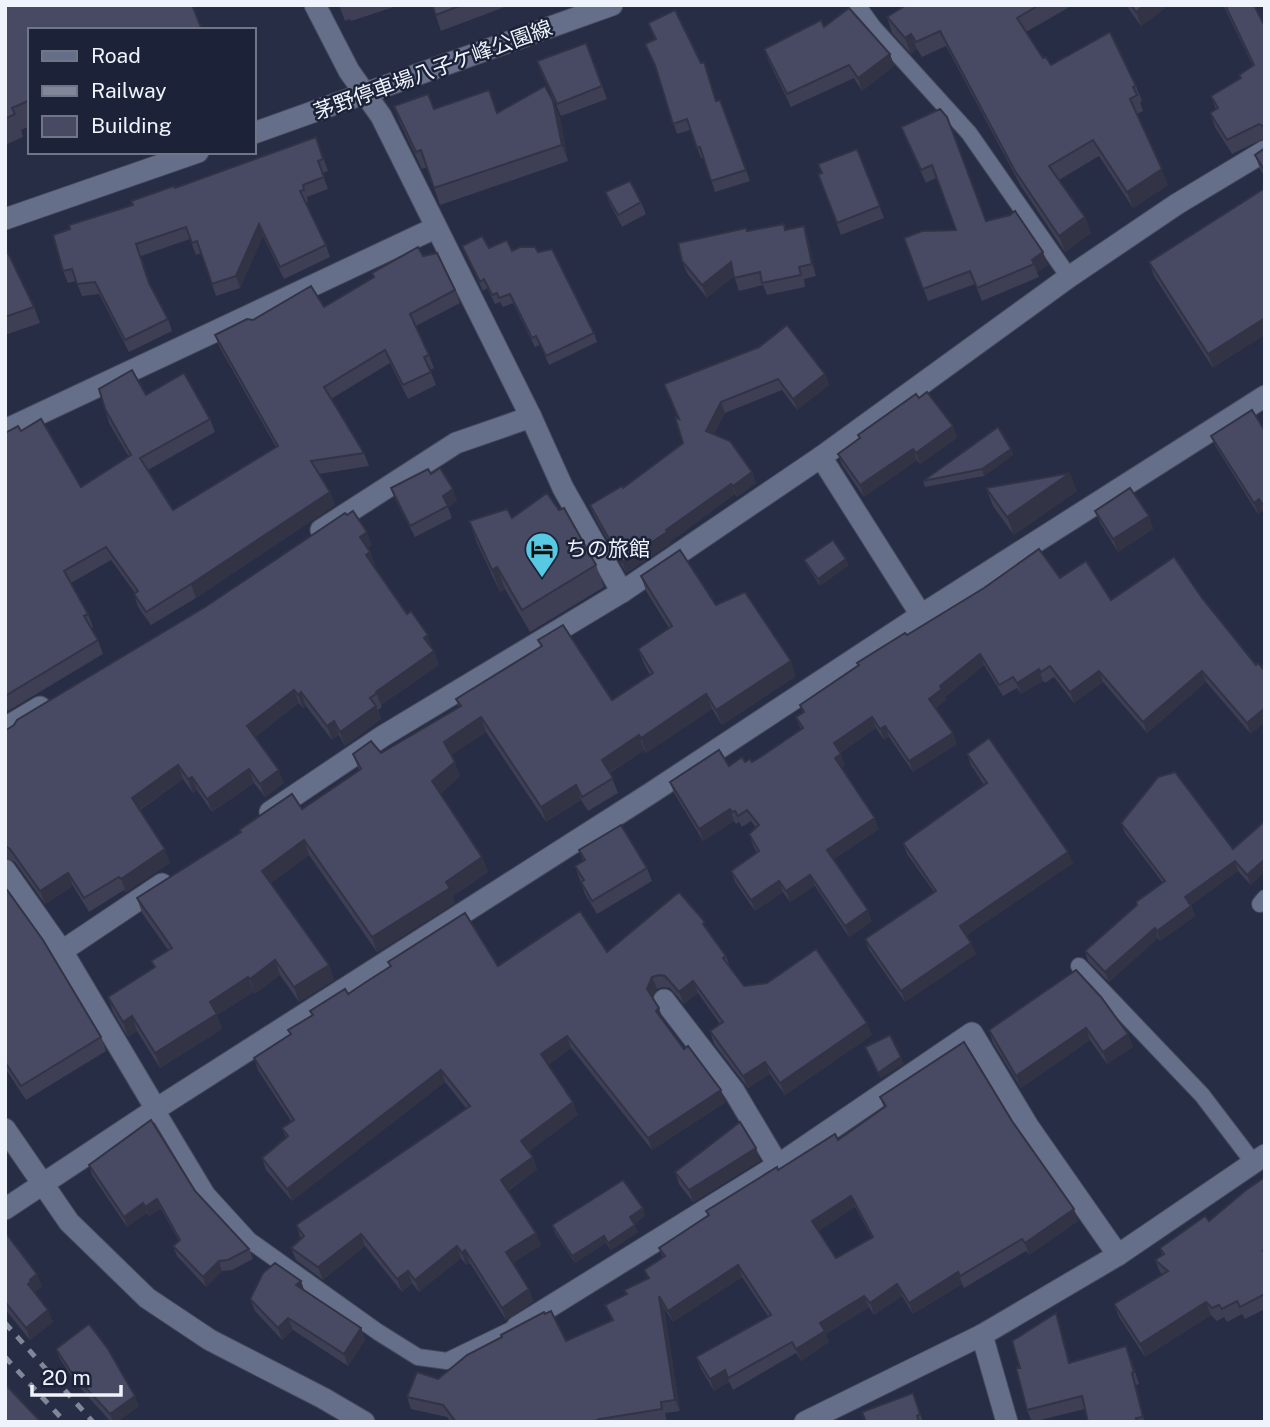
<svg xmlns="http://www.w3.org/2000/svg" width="1270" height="1427" font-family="'Public Sans','Noto Sans JP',sans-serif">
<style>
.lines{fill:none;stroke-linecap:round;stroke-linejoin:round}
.lane-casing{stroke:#454a5c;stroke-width:18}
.street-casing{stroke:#454a5c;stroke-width:23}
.secondary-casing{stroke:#454a5c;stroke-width:23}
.lane{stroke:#666f89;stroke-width:16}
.street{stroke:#666f89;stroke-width:21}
.secondary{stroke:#666f89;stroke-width:21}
.rail{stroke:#818798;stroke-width:5;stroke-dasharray:9 9;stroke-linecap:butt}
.wall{fill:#3e3f55;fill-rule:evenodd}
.shaded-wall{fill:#323345}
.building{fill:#484963;stroke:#323345;stroke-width:2;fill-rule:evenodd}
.labels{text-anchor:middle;stroke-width:5;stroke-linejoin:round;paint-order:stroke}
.street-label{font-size:21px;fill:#eff3fc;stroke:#1c2339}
.poi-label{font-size:21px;fill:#eff3fc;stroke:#1c2339;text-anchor:start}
</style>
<rect width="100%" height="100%" fill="#262d44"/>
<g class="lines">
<g class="lane-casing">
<g id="lane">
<path d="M857 5 873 27 969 133 1069 277"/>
<path d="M1260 904 1265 898"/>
<path d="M1079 966 1202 1095 1253 1162"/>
<path d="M156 1109 207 1194 249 1240 378 1332 418 1357 447 1361 517 1327"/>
</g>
</g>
<g class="street-casing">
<g id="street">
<path d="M315 5 349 71 381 116 531 417 563 488 622 592"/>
<path d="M5 430 435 228"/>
<path d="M821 457 921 615"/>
<path d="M321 530 456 443 531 417"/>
<path d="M5 728 40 707"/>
<path d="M270 812 383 736 622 592 821 457 1069 277 1177 204 1265 151"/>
<path d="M5 870 62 951 156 1109"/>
<path d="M62 951 162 884"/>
<path d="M664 1000 734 1091 778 1165"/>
<path d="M5 1209 156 1109 651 793 921 615 1265 396"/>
<path d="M517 1327 778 1165 972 1033 1028 1126 1118 1255"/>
<path d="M982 1335 1007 1422"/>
</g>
</g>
<g class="secondary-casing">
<g id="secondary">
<path d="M254 133 612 5"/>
<path d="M5 219 198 152"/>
<path d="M5 1129 69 1222 147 1298 210 1340 323 1398 364 1422"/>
<path d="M805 1422 982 1335 1118 1255 1265 1155"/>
</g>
</g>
<use href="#lane" class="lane"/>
<use href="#street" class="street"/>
<use href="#secondary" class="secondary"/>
<g class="rail">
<path d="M5 1323 93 1422"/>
<path d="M5 1357 65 1422"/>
</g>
</g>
<g class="wall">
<path d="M5 5 30 30V126L21 130 23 137 5 145Z"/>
<path d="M339 5H400L351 21 350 19 345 21Z"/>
<path d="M432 5H510L441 31Z"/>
<path d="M903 5H1073L1026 32 1043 58 1051 65 1136 86 1142 101 1140 102 1143 111 1137 114 1168 185 1133 208 1099 156 1059 180 1085 217 1091 233 1065 252 1021 186 946 46 922 57 917 49 911 54 892 33 887 17 904 7Z"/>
<path d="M1126 5H1169L1141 26Z"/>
<path d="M1223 5H1254L1265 27V138L1232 154 1215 127 1210 113 1216 110 1211 96 1240 78 1239 75 1253 66Z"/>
<path d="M648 23 716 101 720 100 750 181 715 192 704 158H701L690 130 677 134 657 72 645 44 655 40Z"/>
<path d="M824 27 890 54 894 66 862 91 854 78 791 107 769 62 764 49Z"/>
<path d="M586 43 607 99 561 116 542 74 537 61Z"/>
<path d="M394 106 560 117 568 161 440 205 427 167 422 169 400 123Z"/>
<path d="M901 127 986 221 1048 265 1037 272 1039 277 982 301 975 284 928 301 904 238 956 230 936 178 926 183 906 140Z"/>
<path d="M316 137 328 171 322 173 328 189 307 197 308 202 306 203 326 245 330 257 284 279 263 236 240 288 216 296 201 253 196 255 190 239 141 256 151 286 168 319 172 331 129 352 99 294 82 296 76 281 68 283 63 271 70 229 175 188Z"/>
<path d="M1265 148V177L1260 169 1255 155Z"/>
<path d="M857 149 884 218 841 235 818 174 822 173Z"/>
<path d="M1265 188 1213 368 1154 276 1149 262Z"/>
<path d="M605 192 641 202 646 214 622 227 610 204Z"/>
<path d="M804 226 808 238 816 276 804 279 805 287 767 295 763 285 739 291 734 276 707 298 687 273 682 261 748 231 786 229Z"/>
<path d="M462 246 512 251 538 252 594 333 597 342 549 365 540 345 535 347 513 303 503 307 500 302 495 304 487 288 483 291Z"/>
<path d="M5 252 34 307 40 323 5 335Z"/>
<path d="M423 256 455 290 460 303 416 326 429 355 434 368 430 370 436 385 408 399 390 363 331 399 364 453 369 466 319 474 330 492 335 505 196 598 151 625 138 607 134 594 135 593 111 560 71 583 88 614 93 627 91 628 98 640 103 654 8 711 5 707V433L21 431 81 487 129 457 109 423 105 409 146 395 210 419 215 432 148 470 173 510 276 447 220 348 215 335 253 320 324 307 373 278 372 273Z"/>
<path d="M825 374 829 385 797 410 782 390 725 413 714 434 752 472 756 483 737 497 735 494 671 541V543L626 573 594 516 590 505 623 488 683 443 678 419 664 384Z"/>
<path d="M919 398 953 426 957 438 920 464 917 460 864 497 842 465 838 454 859 438 858 435Z"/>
<path d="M1265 431V513L1263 511 1258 514 1216 447 1211 436Z"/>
<path d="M1011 449 1013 455 984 476 925 487 923 481Z"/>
<path d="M431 474 457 501 448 507 452 518 415 537 395 499 391 488Z"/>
<path d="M986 488 1077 491 1014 535 993 506Z"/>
<path d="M1095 511 1149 516 1153 529 1118 552 1100 523Z"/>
<path d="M512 518 596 565 604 587 530 632 505 589 500 592 477 543 469 521Z"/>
<path d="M372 545 368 548 370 552 375 565 374 566 433 649 439 665 381 705 382 707 378 710 381 719 345 746 339 735 332 740 306 706 303 708 299 703 255 737 284 783 265 797 254 783 212 812 197 790 193 793 183 779 140 810 170 863 126 892 124 890 89 912 73 886 45 904 15 862 5 857V731Z"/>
<path d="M804 560 849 565 820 586 807 566Z"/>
<path d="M641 576 716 605 796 676 722 725 712 709 646 753 644 750 610 773 618 793 588 811 581 800 546 822 486 732 451 755 460 776 440 794 482 857 488 872 453 896 455 903 377 952 309 855 271 883 329 965 334 980 299 1002 280 975 255 994 254 992 217 1015 222 1029 160 1068 137 1031 128 1037 113 1012 108 997 154 968 151 961 168 950 142 913 137 898 302 809 359 770 353 754 381 753 459 707 456 699 541 647 538 640 612 700 650 675 644 664 638 649 669 628 646 591Z"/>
<path d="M1060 578 1111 600 1202 598 1251 734 1206 682 1147 733 1103 682 1074 703 1054 677 1045 683 1043 681 1021 694 1017 688 1003 696 984 665 945 697 946 700 936 708 957 744 913 772 889 737 884 740 876 728 840 753 845 765 841 768 879 829 834 859 872 921 849 937 815 886 790 902 783 892 755 911 735 882 731 871 757 853 753 845 749 834 756 828 751 821 742 827 739 822 736 824 734 821 703 841 674 793 670 782 729 766 745 762H752L762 756 801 729 796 717 803 713 800 705 858 666 857 663 907 635Z"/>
<path d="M967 754 1073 863 967 935 976 954 905 1002 869 950 865 939 934 892 907 854 903 843 984 785 971 765Z"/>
<path d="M1265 821 1251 885 1238 871 1191 905 1195 916 1160 941 1158 938 1109 982 1088 961 1085 951 1137 905 1136 902 1163 883 1125 833 1121 823 1233 849Z"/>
<path d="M579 850 647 868 652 881 597 914 585 894 575 866 583 861Z"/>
<path d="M5 887 101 1037 106 1051 26 1100 5 1068Z"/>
<path d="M708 932 726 956 730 967 744 986 872 1035 785 1095 770 1074 748 1088 714 1044 710 1031 720 1024 698 993 684 1004 670 988 663 987 657 989 652 998 663 1021 726 1102 652 1150 571 1048 548 1065 578 1115 529 1151 533 1157 537 1169 508 1191 536 1233 541 1245 513 1263 534 1301 506 1320 470 1263 466 1265 461 1258 419 1292 412 1283 402 1292 365 1246 323 1280 296 1260 291 1248 301 1239 296 1225 466 1108 445 1082 292 1201 266 1170 262 1158 286 1138 282 1128 291 1121 258 1070 254 1058 290 1034 288 1030 312 1016 310 1011 348 994 390 967 388 962 498 966 607 952Z"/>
<path d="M1076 970 1128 1034 1133 1047 1107 1064 1090 1040 1021 1088 993 1043 989 1030Z"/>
<path d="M880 1097 1012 1121 1078 1221 1029 1255 1026 1251 964 1288 962 1284 913 1314 902 1296 874 1315 869 1307 826 1334 829 1342 801 1361 796 1353 733 1390 729 1382 714 1391 701 1369 696 1357 768 1316 742 1277 673 1322 664 1308 680 1411 665 1413 667 1421 660 1422H451L447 1417 411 1409 407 1397 438 1379 566 1341 612 1321 605 1305 626 1295 624 1290 648 1279 644 1270 663 1258 659 1248 708 1216 706 1211 778 1170 838 1140 884 1108ZM855 1207 872 1238 836 1258 818 1231Z"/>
<path d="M760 1161 693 1202 679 1184 675 1172Z"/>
<path d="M89 1165 249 1249 253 1259 232 1270 222 1271 206 1287 177 1256 173 1246 179 1241 161 1209 149 1216 147 1213 127 1227 92 1175Z"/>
<path d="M1265 1177V1309L1245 1319 1242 1314 1227 1322 1224 1317 1217 1321 1211 1315 1145 1357 1119 1317 1114 1304 1162 1274 1160 1272 1155 1260 1162 1255 1160 1248 1209 1221Z"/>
<path d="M643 1208 645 1216 634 1224 638 1232 611 1250 606 1243 575 1263 555 1233 552 1225Z"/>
<path d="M5 1232 42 1286 35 1292 53 1322 30 1340 5 1309Z"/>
<path d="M301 1281 304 1290 361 1328 365 1340 348 1366 293 1330 282 1340 255 1311 250 1299Z"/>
<path d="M1056 1313 1070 1363 1131 1358 1139 1384 1136 1385 1145 1422H1088L1085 1409 1032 1422 1027 1410 1020 1368Z"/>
<path d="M56 1349 139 1406 117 1422H111L75 1382 60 1359Z"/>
<path d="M913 1393 923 1422H866Z"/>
</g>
<g class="shaded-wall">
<path d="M1145 5H1169L1141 26 1136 12Z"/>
<path d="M911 34 917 49 911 54 905 38Z"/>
<path d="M890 54 894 66 862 91 858 78Z"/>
<path d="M553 101 560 117 568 161 562 145Z"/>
<path d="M1162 169 1168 185 1133 208 1127 192Z"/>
<path d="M1085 217 1091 233 1065 252 1059 236Z"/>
<path d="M259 224 263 236 240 288 236 276Z"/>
<path d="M804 226 808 238 816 276 812 264Z"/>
<path d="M1043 252 1048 265 1037 272 1032 260Z"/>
<path d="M731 262 735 275 707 298 702 285Z"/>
<path d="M1265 318V335L1213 368 1208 354Z"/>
<path d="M825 374 829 385 797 410 793 399Z"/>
<path d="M721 402 725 413 710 442 706 431Z"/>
<path d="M953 426 957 438 920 464 916 453Z"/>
<path d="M913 449 917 460 864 497 860 485Z"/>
<path d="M1011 449 1013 455 984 476 982 469Z"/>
<path d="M752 472 756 483 737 497 733 486Z"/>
<path d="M1070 473 1077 491 1014 535 1007 517Z"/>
<path d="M731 484 735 494 671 541V543L626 573 622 562Z"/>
<path d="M453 489 457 501 448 507 443 496Z"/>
<path d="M330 492 335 505 196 598 191 584Z"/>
<path d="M1259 499 1263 511 1258 514 1254 503Z"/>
<path d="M1149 516 1153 529 1118 552 1113 539Z"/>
<path d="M367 532 372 545 365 550 360 537Z"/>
<path d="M370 552 375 565 371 568 366 555Z"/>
<path d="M846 559 849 565 820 586 818 579Z"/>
<path d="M497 567 505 589 500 592 492 570Z"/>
<path d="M428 635 433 649 424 638Z"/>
<path d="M434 651 439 665 381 705 376 692Z"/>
<path d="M980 654 984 665 945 697 946 700 933 710 929 699 940 686Z"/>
<path d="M791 661 796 676 722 725 716 710Z"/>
<path d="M1039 669 1043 681 1021 694 1017 683Z"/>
<path d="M1099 671 1103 682 1074 703 1070 692Z"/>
<path d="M1202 671 1206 682 1147 733 1143 722Z"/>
<path d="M294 690 299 703 252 739 247 726Z"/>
<path d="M301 692 306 706 303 708 298 695Z"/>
<path d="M706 694 712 709 646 753 641 738Z"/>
<path d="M376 706 381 719 345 746 340 732Z"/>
<path d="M1265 708V723L1251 734 1247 723Z"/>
<path d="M481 717 486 732 449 757 444 742Z"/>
<path d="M872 717 876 728 838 754 834 743Z"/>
<path d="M334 721 339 735 332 740 327 726Z"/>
<path d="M885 726 889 737 884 740 880 729Z"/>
<path d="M953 733 957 744 913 772 909 761Z"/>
<path d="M639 735 644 750 607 774 602 760Z"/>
<path d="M841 754 845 765 839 769 835 758Z"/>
<path d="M455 762 460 776 437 796 432 781Z"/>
<path d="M178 765 183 779 137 811 132 798Z"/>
<path d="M249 769 254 783 212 812 207 799Z"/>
<path d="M279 770 284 783 265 797 260 784Z"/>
<path d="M192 777 197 790 193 793 188 779Z"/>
<path d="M576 785 581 800 546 822 541 807Z"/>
<path d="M730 809 734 821 703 841 699 829Z"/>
<path d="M875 818 879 829 831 861 827 850Z"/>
<path d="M304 840 309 855 267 886 262 871Z"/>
<path d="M165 849 170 863 126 892 121 879Z"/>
<path d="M1068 852 1073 863 964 937 960 926Z"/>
<path d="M482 857 488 872 453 896 455 903 377 952 372 937 446 882Z"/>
<path d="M1265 859V872L1251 885 1247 875Z"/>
<path d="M1235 861 1238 871 1188 907 1185 897Z"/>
<path d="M68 873 73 886 45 904 40 891Z"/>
<path d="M810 875 815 886 790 902 786 891Z"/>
<path d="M779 881 783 892 755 911 751 900Z"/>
<path d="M1191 906 1195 916 1160 941 1157 931Z"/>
<path d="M868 910 872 921 849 937 845 926Z"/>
<path d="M1155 928 1158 938 1109 982 1105 972Z"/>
<path d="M971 943 976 954 905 1002 901 991Z"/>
<path d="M275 960 280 975 255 994 250 979Z"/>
<path d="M329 965 334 980 299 1002 294 987Z"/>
<path d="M248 977 254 992 217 1015 222 1029 160 1068 155 1053 210 1002Z"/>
<path d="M652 977 657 989 651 1001 647 989Z"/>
<path d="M693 981 698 993 684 1004 679 992Z"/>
<path d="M659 1008 663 1021 656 1011Z"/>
<path d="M132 1016 137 1031 128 1037 123 1022Z"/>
<path d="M867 1023 872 1035 785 1095 780 1083Z"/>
<path d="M1086 1028 1090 1040 1021 1088 1016 1076Z"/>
<path d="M1128 1034 1133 1047 1107 1064 1103 1052Z"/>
<path d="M567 1036 571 1048 546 1067 541 1054Z"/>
<path d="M901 1057 904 1064 880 1079 878 1073Z"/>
<path d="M765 1062 770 1074 748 1088 743 1076Z"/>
<path d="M441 1070 445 1082 292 1201 287 1189Z"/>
<path d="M721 1090 726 1102 652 1150 648 1138Z"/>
<path d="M573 1102 578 1115 526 1153 521 1141Z"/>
<path d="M756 1148 760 1161 693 1202 689 1190Z"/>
<path d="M533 1157 537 1169 505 1192 501 1180Z"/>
<path d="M851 1196 855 1207 816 1233 812 1221Z"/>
<path d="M157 1199 161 1209 149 1216 145 1207Z"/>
<path d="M143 1203 147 1213 127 1227 124 1217Z"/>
<path d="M643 1208 645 1216 633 1225 630 1217Z"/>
<path d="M1074 1209 1078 1221 1029 1255 1025 1243Z"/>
<path d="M635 1225 638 1232 611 1250 608 1243Z"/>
<path d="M536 1233 541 1245 510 1265 506 1252Z"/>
<path d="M361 1234 365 1246 323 1280 318 1267Z"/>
<path d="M604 1236 606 1243 575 1263 572 1256Z"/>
<path d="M457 1246 461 1258 419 1292 415 1280Z"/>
<path d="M465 1250 470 1263 466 1265 462 1253Z"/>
<path d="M219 1261 222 1271 206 1287 203 1277Z"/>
<path d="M738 1265 742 1277 673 1322 668 1311Z"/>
<path d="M408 1271 412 1283 402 1292 397 1279Z"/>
<path d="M958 1272 962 1284 913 1314 909 1303Z"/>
<path d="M37 1274 42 1286 35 1292 36 1294 28 1284 30 1280Z"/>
<path d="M301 1281 305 1293 296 1285Z"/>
<path d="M897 1284 902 1296 874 1315 870 1303Z"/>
<path d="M529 1289 534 1301 506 1320 502 1308Z"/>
<path d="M659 1296 664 1308 680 1411 675 1400Z"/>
<path d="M864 1296 869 1307 826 1334 829 1342 801 1361 796 1349 820 1323Z"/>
<path d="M1206 1302 1211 1315 1145 1357 1140 1344Z"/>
<path d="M48 1310 53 1322 30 1340 26 1328Z"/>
<path d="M1056 1313 1060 1325 1074 1375 1069 1363Z"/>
<path d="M288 1318 293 1330 282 1340 278 1328Z"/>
<path d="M361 1328 365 1340 348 1366 344 1354Z"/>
<path d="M725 1370 729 1382 714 1391 710 1379Z"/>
<path d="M1132 1373 1136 1385 1145 1422 1143 1417Z"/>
<path d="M135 1396 139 1406 117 1422H113L110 1414Z"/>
</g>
<g class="building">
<path d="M5 5H192L202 30H30V100L12 108 15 114 5 119Z"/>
<path d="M432 5H462L436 15Z"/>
<path d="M906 5H1039L1017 18 1043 58 1046 57 1051 65 1110 32 1136 86 1133 87 1137 95 1130 99 1162 169 1127 192 1093 140 1049 166 1085 217 1059 236 1015 171 940 31 916 42 911 34 905 38 887 17Z"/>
<path d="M1131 5H1145L1136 12Z"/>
<path d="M1225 5H1254L1265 27V127L1259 124 1227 140 1210 113 1218 108 1211 96 1241 78 1239 75 1254 65Z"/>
<path d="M849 8 890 54 858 78 849 65 787 94 764 49 821 20 824 27Z"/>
<path d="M675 10 701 63 704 62 716 101 720 100 746 170 711 181 700 147 697 148 687 119 673 124 655 65 645 44 656 39 648 23Z"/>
<path d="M586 43 602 86 557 104 537 61Z"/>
<path d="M545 86 553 101 562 145 434 188 421 150 416 152 394 106 428 94 434 109 489 90 497 113Z"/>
<path d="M940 109 947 117 986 221 1010 215 1015 211 1043 252 1032 260 1034 264 977 288 970 271 923 289 904 238 922 231 956 230 932 165 921 170 901 127Z"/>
<path d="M316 137 323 159 318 161 324 177 303 185 304 190 300 191 326 245 280 267 259 224 236 276 212 284 197 241 192 243 186 227 136 244 149 283 168 319 125 340 95 282 77 284 72 269 63 271 53 235 70 229 69 225 133 205 131 201 174 186 175 188Z"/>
<path d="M1265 148V171L1255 155Z"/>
<path d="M857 149 880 206 837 223 818 174 822 173 818 164Z"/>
<path d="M630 181 641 202 618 215 605 192Z"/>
<path d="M1265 188V318L1208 354 1149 262Z"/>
<path d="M784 224 785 230 804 226 812 264 799 267 801 275 762 283 760 272 734 278 731 262 702 285 682 261 678 243 746 228 747 231Z"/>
<path d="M482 236 489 248 507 240 512 251 520 247H535L538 252 552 249 594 333 546 356 536 336 532 338 510 294 499 298 497 293 492 295 484 279 480 282 462 246Z"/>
<path d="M418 247 423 256 437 253 455 290 410 314 429 355 424 357 431 372 403 385 385 350 324 387 364 453 311 461 330 492 191 584 146 612 134 594 138 591 106 547 64 571 88 614 84 616 98 640 5 696V433L18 426 21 431 41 419 81 487 131 455 105 409 99 389 132 370 146 395 184 373 210 419 140 458 173 510 278 446 215 335 247 319 253 320 311 286 324 307 374 277 372 273Z"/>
<path d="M7 251 34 307 5 317V252Z"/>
<path d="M787 325 825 374 793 399 778 379 721 402 706 431 730 441 752 472 733 486 731 484 666 530 667 532 622 562 590 505 622 486 623 488 683 443 675 417 679 419 664 384 759 347Z"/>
<path d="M927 392 953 426 916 453 913 449 860 485 838 454 860 438 858 435 916 394 919 398Z"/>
<path d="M1252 410 1265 431V508L1259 499 1254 503 1211 436Z"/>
<path d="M998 427 1011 449 982 469 923 481Z"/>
<path d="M440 468 453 489 443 496 448 506 410 526 391 488 428 469 431 474Z"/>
<path d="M1070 473 1007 517 986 488Z"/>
<path d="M1130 488 1149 516 1113 539 1095 511Z"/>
<path d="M547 493 559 510 564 508 596 565 522 610 497 567 492 570 469 521 507 509 512 518Z"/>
<path d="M353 511 367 532 360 537 370 552 366 555 407 614 411 611 428 635 424 638 434 651 376 692 377 693 370 698 376 706 340 732 334 721 327 726 301 692 298 695 294 690 247 726 279 770 260 784 249 769 207 799 192 777 188 779 178 765 132 798 165 849 121 879 119 877 84 898 68 873 40 891 10 849 5 846V731L14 725 17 720 205 607 345 513 347 515Z"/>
<path d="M833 540 846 559 818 579 804 560Z"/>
<path d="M1039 549 1060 578 1086 561 1111 600 1174 557 1202 598 1256 665 1258 663 1265 671V708L1247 723 1202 671 1143 722 1099 671 1070 692 1050 666 1041 672 1039 669 1017 683 1013 677 999 685 980 654 940 686 942 689 929 699 953 733 909 761 885 726 880 729 872 717 834 743 841 754 835 758 875 818 827 850 868 910 845 926 810 875 786 891 779 881 751 900 731 871 759 851 749 834 759 825 747 810 738 816 735 811 732 812 730 809 699 829 670 782 719 750 729 766 742 757 745 762 750 759 752 762 762 756 803 728 796 717 804 712 800 705 859 665 857 663 905 633 907 635 984 588Z"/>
<path d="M680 550 716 605 745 592 791 661 716 710 706 694 641 738 639 735 602 760 613 778 582 797 576 785 541 807 481 717 444 742 455 762 432 781 482 857 446 882 450 888 372 937 304 840 262 871 329 965 294 987 275 960 250 979 248 977 210 1002 217 1014 155 1053 132 1016 123 1022 108 997 155 967 151 961 172 948 137 898 241 832 239 830 292 794 302 809 361 769 353 754 371 741 381 753 461 706 456 699 542 646 538 640 563 625 612 700 653 673 638 649 672 626 641 576Z"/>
<path d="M989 738 1068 852 960 926 971 943 901 991 865 939 936 891 903 843 987 783 967 754Z"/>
<path d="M1175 772 1233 849 1265 821V859L1247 875 1235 861 1185 897 1191 906 1157 931 1155 928 1105 972 1085 951 1137 905 1136 902 1165 881 1121 823 1158 777Z"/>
<path d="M621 825 647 868 592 901 581 882 584 880 575 866 585 860 579 850Z"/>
<path d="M5 887 43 940 101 1037 21 1086 5 1062Z"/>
<path d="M679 892 705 922 703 924 726 956 723 958 744 986 767 983 816 949 867 1023 780 1083 765 1062 743 1076 710 1031 723 1022 693 981 679 992 665 976 659 975 652 977 647 989 659 1008 656 1011 684 1049 688 1046 721 1090 648 1138 567 1036 541 1054 573 1102 521 1141 533 1157 501 1180 536 1233 506 1252 529 1289 502 1308 465 1250 462 1253 457 1246 415 1280 408 1271 397 1279 361 1234 318 1267 291 1248 304 1236 296 1225 470 1106 441 1070 287 1189 262 1158 288 1136 282 1128 294 1120 254 1058 291 1034 288 1030 313 1015 310 1011 345 989 348 994 366 982 391 966 388 962 465 913 498 966 580 911 607 952Z"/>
<path d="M1076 970 1101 997 1128 1034 1103 1052 1086 1028 1016 1076 989 1030Z"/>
<path d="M890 1035 901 1057 878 1073 865 1047Z"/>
<path d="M964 1042 1012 1121 1074 1209 1025 1243 1022 1239 960 1276 958 1272 909 1303 897 1284 870 1303 864 1296 820 1323 825 1331 796 1349 792 1342 728 1378 725 1370 710 1379 696 1357 771 1315 738 1265 668 1311 659 1296 675 1400 661 1402 662 1409 600 1419 592 1422H456L443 1405 407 1397 417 1372 438 1379 467 1355 502 1337 501 1335 544 1312 545 1314 551 1311 566 1341 613 1320 605 1305 627 1294 624 1290 649 1278 644 1270 665 1256 659 1248 709 1215 706 1211 777 1167 778 1170 835 1134 838 1140 886 1106 880 1097ZM851 1196 873 1237 836 1258 812 1221Z"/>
<path d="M151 1120 195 1191 249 1249 228 1260 219 1261 203 1277 173 1246 180 1240 157 1199 145 1207 143 1203 124 1217 89 1165Z"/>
<path d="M740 1122 756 1148 689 1190 675 1172Z"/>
<path d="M1265 1177V1249L1262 1251 1265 1250V1294L1240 1307 1237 1301 1222 1309 1219 1305 1212 1308 1206 1302 1140 1344 1114 1304 1168 1271 1155 1260 1164 1254 1160 1248 1205 1216 1209 1221 1246 1190Z"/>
<path d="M623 1180 643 1208 630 1217 635 1225 608 1243 604 1236 572 1256 552 1225Z"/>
<path d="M5 1232 37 1274 30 1280 31 1282 28 1284 48 1310 26 1328 5 1302Z"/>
<path d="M275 1263 301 1281 296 1285 361 1328 344 1354 288 1318 278 1328 250 1299 263 1273Z"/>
<path d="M1056 1313 1069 1363 1126 1346 1134 1372 1132 1373 1143 1417 1136 1418 1137 1422H1088L1082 1396 1027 1410 1016 1368H1020L1012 1341Z"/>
<path d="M89 1324 108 1349 135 1396 110 1414 71 1372 56 1349Z"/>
<path d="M5 1384 41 1422H5Z"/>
<path d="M913 1393 920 1414 917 1416 919 1422H866L862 1412Z"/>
</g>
<defs>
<g id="hotel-pin" transform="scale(1.75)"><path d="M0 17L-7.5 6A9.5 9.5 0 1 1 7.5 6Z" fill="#57c9e2" stroke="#1c2339"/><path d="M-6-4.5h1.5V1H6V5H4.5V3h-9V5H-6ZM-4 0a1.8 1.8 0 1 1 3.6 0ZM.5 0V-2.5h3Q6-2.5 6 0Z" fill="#111"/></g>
</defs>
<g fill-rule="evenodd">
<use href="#hotel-pin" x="542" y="549"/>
</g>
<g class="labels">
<g class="street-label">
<text transform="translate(433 70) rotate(-20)" y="7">茅野停車場八子ケ峰公園線</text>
</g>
<g class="poi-label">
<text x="566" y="556">ちの旅館</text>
</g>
</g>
<rect width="1270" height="1427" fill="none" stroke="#eff3fc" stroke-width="14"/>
<rect x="28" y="28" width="228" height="126" fill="#1c2339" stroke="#707687" stroke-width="2"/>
<rect x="42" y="51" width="35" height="10" fill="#666f89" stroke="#707687" stroke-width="2"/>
<text x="91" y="63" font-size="21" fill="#eff3fc">Road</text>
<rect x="42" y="86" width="35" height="10" fill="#818798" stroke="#707687" stroke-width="2"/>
<text x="91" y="98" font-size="21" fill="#eff3fc">Railway</text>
<rect x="42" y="116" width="35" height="21" fill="#484963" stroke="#707687" stroke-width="2"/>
<text x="91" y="133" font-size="21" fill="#eff3fc">Building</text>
<path d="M32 1385v10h89v-10" fill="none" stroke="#eff3fc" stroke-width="3.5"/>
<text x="42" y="1385" font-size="21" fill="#eff3fc" stroke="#1c2339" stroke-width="5" paint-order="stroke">20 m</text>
</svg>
